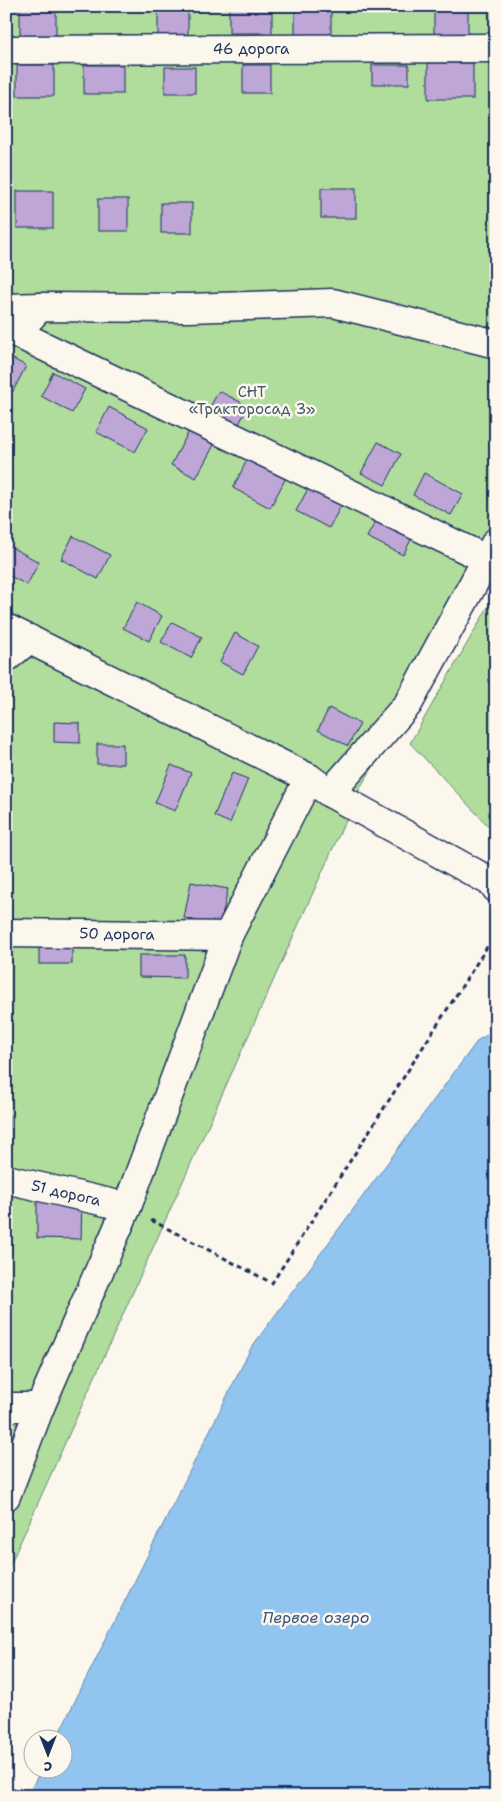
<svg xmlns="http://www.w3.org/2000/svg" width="502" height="1802" font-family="'Shantell Sans',sans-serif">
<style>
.green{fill:#b0dd9c;stroke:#66867d}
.water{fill:#91c4ee;stroke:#6288b4}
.building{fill:#bea7d6;stroke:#1b2f5e}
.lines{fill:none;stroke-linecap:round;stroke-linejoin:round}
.minor-casing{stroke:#1b2f5e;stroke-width:31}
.path{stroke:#1b2f5e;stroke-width:3;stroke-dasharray:5 4;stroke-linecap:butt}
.minor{stroke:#fbf7ec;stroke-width:28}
.labels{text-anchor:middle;stroke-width:5;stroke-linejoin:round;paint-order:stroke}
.street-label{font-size:15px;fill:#1b2f5e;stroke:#fbf7ec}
.park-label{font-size:15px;fill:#405a6e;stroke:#fbf7ec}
.water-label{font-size:16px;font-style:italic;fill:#385482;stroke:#fbf7ec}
</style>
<rect width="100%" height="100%" fill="#fbf7ec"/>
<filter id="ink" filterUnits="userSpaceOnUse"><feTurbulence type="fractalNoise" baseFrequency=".02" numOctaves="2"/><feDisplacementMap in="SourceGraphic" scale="10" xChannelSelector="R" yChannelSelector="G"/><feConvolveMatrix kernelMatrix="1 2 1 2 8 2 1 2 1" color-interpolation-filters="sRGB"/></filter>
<g filter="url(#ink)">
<g class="green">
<path d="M6 6H496V576L361 786 6 1574Z"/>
<path d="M496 593V832L493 831 410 743Z"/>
</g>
<path class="water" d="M496 1030V1796H27L41 1770H62V1740L56 1739 251 1348 478 1040Z"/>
<g class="building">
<rect x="20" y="6" width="36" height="31"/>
<rect x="158" y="6" width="30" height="30"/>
<rect x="229" y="6" width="43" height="27"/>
<rect x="295" y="6" width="36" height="30"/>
<rect x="434" y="6" width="34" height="28"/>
<rect x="428" y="63" width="45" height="36"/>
<rect x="17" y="65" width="37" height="31"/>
<rect x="84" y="65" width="39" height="29"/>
<rect x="243" y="65" width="27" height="28"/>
<rect x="372" y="65" width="37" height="19"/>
<rect x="165" y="67" width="30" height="26"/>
<rect x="321" y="188" width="35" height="30"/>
<rect x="17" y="191" width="36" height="37"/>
<rect x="98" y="199" width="30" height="32"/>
<rect x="161" y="203" width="31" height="30"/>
<path d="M6 355 26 366 12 393 6 389Z"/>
<path d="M53 372 85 389 72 413 41 396Z"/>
<path d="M219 391 248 406 237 428 207 412Z"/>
<path d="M109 407 148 428 135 452 96 432Z"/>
<path d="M189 431 214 445 196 478 171 465Z"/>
<path d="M378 442 401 454 385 485 361 473Z"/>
<path d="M250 454 288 474 270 508 233 488Z"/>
<path d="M424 473 463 494 451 515 413 495Z"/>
<path d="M310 485 343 502 329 528 296 511Z"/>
<path d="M378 517 413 536 403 555 367 537Z"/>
<path d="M73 536 110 555 98 579 61 559Z"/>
<path d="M9 546 39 562 27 585 6 574V552Z"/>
<path d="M137 602 162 616 149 641 123 628Z"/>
<path d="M172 622 202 637 191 658 161 642Z"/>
<path d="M235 633 258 646 243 674 220 662Z"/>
<path d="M329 708 360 724 348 746 318 730Z"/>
<path d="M54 722 80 723V743L54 742Z"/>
<rect x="97" y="744" width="26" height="20"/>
<path d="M171 765 191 773 175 811 155 803Z"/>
<path d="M232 773 248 779 230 823 214 816Z"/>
<path d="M191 882 228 889 220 926 184 918Z"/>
<rect x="39" y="945" width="33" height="19"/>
<path d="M139 955H185V978L139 977Z"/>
<path d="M6 1115H10L9 1155H6Z"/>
<path d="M37 1200 82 1201 81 1239 37 1238Z"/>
</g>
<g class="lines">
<g class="minor-casing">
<g id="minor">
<path d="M6 50 496 48"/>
<path d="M40 307 16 333 486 559"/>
<path d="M6 308 40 307 188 308 333 303 496 344"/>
<path d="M6 628 309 778 330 793 493 883 496 888"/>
<path d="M6 658 29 639"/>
<path d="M330 793 408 704 496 542"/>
<path d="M6 933 228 936"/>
<path d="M6 1179 127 1207"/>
<path d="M6 1407H40"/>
<path d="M6 1496 40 1407 127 1207 228 936 309 778"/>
</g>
</g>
<path class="path" d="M151 1220 272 1283 496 933"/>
<use href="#minor" class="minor"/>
</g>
</g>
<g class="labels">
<g class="street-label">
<text x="251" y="54">46 дорога</text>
<text transform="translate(117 934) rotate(1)" y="5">50 дорога</text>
<text transform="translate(66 1193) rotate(13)" y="5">51 дорога</text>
</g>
<g class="park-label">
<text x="252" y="397">СНТ<tspan x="252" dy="17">«Тракторосад 3»</tspan></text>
</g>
<g class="water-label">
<text x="316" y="1623">Первое озеро</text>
</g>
</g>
<rect width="502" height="1802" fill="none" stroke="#fbf7ec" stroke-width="25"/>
<rect x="12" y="12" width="477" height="1777" fill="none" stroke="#1b2f5e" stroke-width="2" filter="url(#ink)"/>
<g transform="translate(48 1754) rotate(180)"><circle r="24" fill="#fbf7ec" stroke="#a1a7b3"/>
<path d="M0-4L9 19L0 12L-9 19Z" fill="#1b2f5e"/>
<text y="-8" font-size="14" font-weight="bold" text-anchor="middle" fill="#1b2f5e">С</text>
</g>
</svg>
